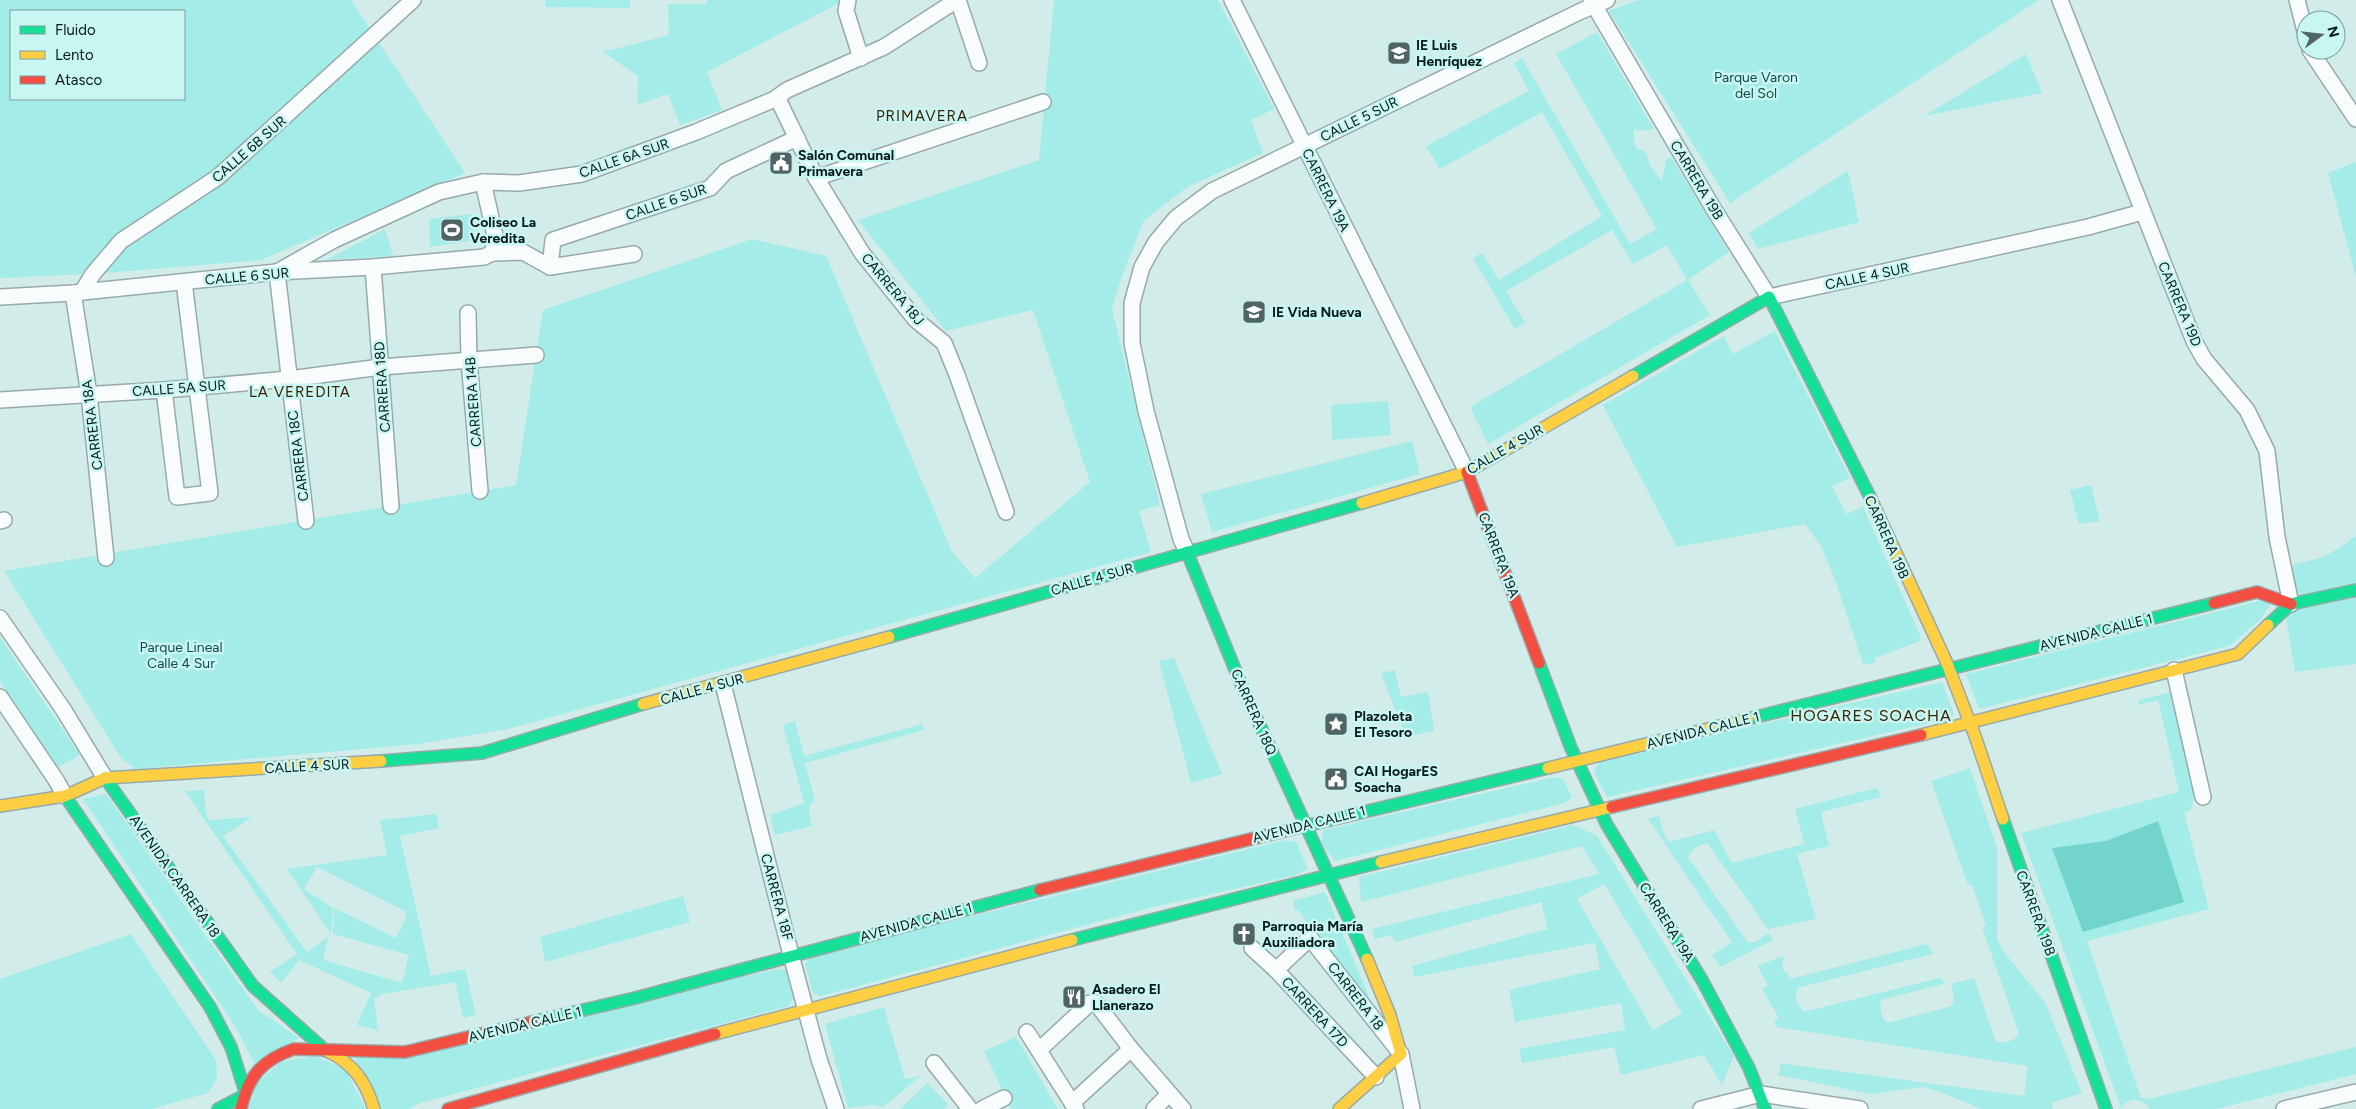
<svg xmlns="http://www.w3.org/2000/svg" width="2356" height="1109" font-family="Figtree,sans-serif">
<style>
.green{fill:#a4ece7;fill-rule:evenodd}
.water{fill:#72d4cd}
.lines{fill:none;stroke-linecap:round;stroke-linejoin:round}
.street-casing{stroke:#97aaa9;stroke-width:18}
.fast-casing{stroke:#97aaa9;stroke-width:14}
.slow-casing{stroke:#97aaa9;stroke-width:14}
.jam-casing{stroke:#97aaa9;stroke-width:14}
.street{stroke:#f8fcfc;stroke-width:15}
.fast{stroke:#16e098;stroke-width:11}
.slow{stroke:#ffcf43;stroke-width:11}
.jam{stroke:#f24e42;stroke-width:11}
.labels{text-anchor:middle;stroke-width:5;stroke-linejoin:round;paint-order:stroke}
.poi-label{font-size:14px;font-weight:bold;fill:#0a1b1a;stroke:#c8f6f2;text-anchor:start}
.park-label{font-size:14px;fill:#124946;stroke:#c8f6f2}
.street-label{font-size:14px;fill:#0a1b1a;stroke:#c8f6f2}
.neighbourhood-label{font-size:15px;letter-spacing:1px;fill:#3d2203;stroke:#c8f6f2}
.quarter-label{font-size:16px;letter-spacing:1px;fill:#3d2203;stroke:#c8f6f2}
</style>
<rect width="100%" height="100%" fill="#d2ecea"/>
<g class="green">
<path d="M0 0H351L465 173 261 260 93 274 0 278ZM11 11H184V99H11Z"/>
<path d="M545 0H630V8L546 7Z"/>
<path d="M707 0H845L707 72 722 110 680 125 668 94 637 105 638 76 603 52 669 35 668 4H707Z"/>
<path d="M1054 0H1218L1274 109 1251 120 1263 153 1189 186 1144 220 1121 279 1112 309 1160 505 1139 511 1151 552 508 729 418 744 135 769 121 758 4 571 516 485 543 310 752 239 826 256 952 552 975 578 1090 482 1033 310 946 331 858 220 1039 160Z"/>
<path d="M1639 0H2039L1730 203 1609 11Z"/>
<path d="M1597 32 1654 129 1638 131 1634 129V140L1637 149 1645 151 1651 167 1662 181 1666 159 1671 157 1729 252 1688 280 1710 315 1488 444 1470 407 1687 280 1667 245 1633 264 1612 230 1506 291 1525 323 1515 329 1473 258 1482 253 1499 280 1602 216 1542 112 1440 169 1426 146 1529 91 1514 63 1522 58 1630 244 1657 229 1556 54Z"/>
<path d="M2026 54 2042 93 1924 116Z"/>
<path d="M2356 162V277L2328 173Z"/>
<path d="M1848 171 1859 222 1758 249 1749 233Z"/>
<path d="M472 214 476 240 430 247 429 219Z"/>
<path d="M385 229 393 256 326 260Z"/>
<path d="M1775 331 1850 478 1832 486 1846 514 1863 507 1920 635V641L1875 658V663L1863 664 1834 577 1821 546 1805 524 1677 547 1603 405 1724 336 1733 354Z"/>
<path d="M1388 401 1391 435 1332 440 1331 405Z"/>
<path d="M1412 441 1420 474 1212 532 1201 494Z"/>
<path d="M2091 485 2100 521 2079 524 2070 490Z"/>
<path d="M2356 535V664L2295 672 2279 577 2296 564 2324 557 2345 544Z"/>
<path d="M2267 599 2270 605 2261 619 2229 646 1979 709 1966 674Z"/>
<path d="M0 637 80 755 58 767 0 681Z"/>
<path d="M1174 658 1222 774 1191 783 1159 661Z"/>
<path d="M1395 670 1401 697 1428 692 1434 731 1406 737 1381 673Z"/>
<path d="M1942 682 1954 714 1951 718 1607 797 1594 772 1599 762Z"/>
<path d="M2171 692 2195 793 2191 810 2184 812 2209 909 2087 941 2141 1098 2149 1099 2356 1047V1074L2216 1109H2150C2142 1097 2129 1097 2121 1108L2021 833 2179 792 2158 700 2139 705V700Z"/>
<path d="M795 721 804 756 922 724 924 730 805 763 815 800 810 804 809 814 812 826 775 835 770 815 804 803 783 725Z"/>
<path d="M1970 768 1997 848V939L2003 951 2046 1004 2082 1093 2051 1103 2053 1109H1982L1935 1090 1923 1087 1871 1094 1778 1075 1781 1066 1779 1063 2024 1096 2028 1066 1777 1027 1774 1021 1779 1018 1762 989 1768 985 1757 966 1783 956 1784 961 1782 963 1784 973 1787 972 1790 979 1927 944 1933 954 1797 988V994L1795 995 1798 1006 1800 1005 1803 1012 1939 978 1946 983 1881 1000C1879 1009 1881 1016 1887 1023L1952 1006 1954 998 1951 984 1974 978 1996 1042C2006 1043 2013 1042 2019 1034L1982 927 1986 925 1972 885H1968L1931 781Z"/>
<path d="M1554 777 1563 779 1572 797 1565 803 1335 861 1321 844 1324 830Z"/>
<path d="M1877 788 1881 797 1821 812 1829 846 1797 854 1816 919 1768 929 1708 844C1699 844 1692 848 1688 857L1748 943 1755 942 1769 933 1773 940 1720 967 1712 955 1732 942 1648 819 1659 816 1664 835 1669 842 1714 830 1732 863 1804 844 1795 809Z"/>
<path d="M204 790 206 816 211 820 252 817 223 836 307 952 328 937 323 960 402 983 409 955 333 934 334 908 396 938 406 918 405 911 317 867 304 889 333 908 331 934 287 869 387 855 380 820 436 814 439 828 400 836 431 976 465 969 476 1015 463 1018 455 982 382 994 374 999 378 1030 357 1025 371 993 299 960 281 983 270 972 297 954 185 791Z"/>
<path d="M106 794 258 1010 299 1038 255 1064 235 1026 83 799Z"/>
<path d="M1573 825 1597 836 1734 1056 1722 1085 1704 1055 1621 1075 1614 1047 1522 1063 1519 1049 1625 1030 1621 1003 1515 1022 1509 990 1600 969 1595 943 1414 977 1412 966 1548 929 1541 902 1395 942 1392 935 1375 939 1372 929 1599 874 1582 846 1361 902 1359 877ZM1604 884 1682 1013 1653 1030 1577 899Z"/>
<path d="M1286 840 1296 842 1308 869 1296 875 1149 908 821 996 813 993 805 965 811 955Z"/>
<path d="M1325 892 1381 1025 1299 911 1295 910 1293 901Z"/>
<path d="M683 896 690 922 545 962 540 937Z"/>
<path d="M131 934 216 1060 217 1078 208 1093 151 1109H0V979Z"/>
<path d="M778 969 787 970 793 999 789 1006 420 1103 410 1109H380L355 1059Z"/>
<path d="M884 1007 905 1079 921 1076 883 1107 875 1105 848 1108 825 1024Z"/>
<path d="M1016 1037 1058 1109H1011L984 1051Z"/>
<path d="M313 1056 344 1068 366 1109H249L256 1084 281 1062Z"/>
<path d="M927 1083 948 1104 944 1109H900Z"/>
</g>
<path class="water" d="M2158 821 2184 902 2083 932 2052 848 2106 841Z"/>
<g class="lines">
<g class="street-casing">
<g id="street">
<path d="M848 0 846 11 861 58"/>
<path d="M958 0 979 63"/>
<path d="M1232 0 1467 472"/>
<path d="M1591 0 1713 208 1769 297 2088 227 2142 212"/>
<path d="M2060 0 2194 341 2204 359 2247 410 2267 451 2277 537 2291 604"/>
<path d="M2297 0 2306 35"/>
<path d="M2310 50 2356 119"/>
<path d="M777 97 816 178 862 253 916 320 944 343 957 375 1006 512"/>
<path d="M816 178 1043 102"/>
<path d="M483 182 496 240 492 253"/>
<path d="M373 267 391 506"/>
<path d="M550 267 553 240 710 188 726 171 797 138"/>
<path d="M277 272 334 240 439 192 483 182 519 183 582 174 696 132 775 99 787 90 884 47 957 0"/>
<path d="M277 272 306 521"/>
<path d="M82 292 93 274 121 241 218 177 413 0"/>
<path d="M73 293 89 394 106 558"/>
<path d="M0 297 73 293 277 272 373 267 484 257 492 253 523 252 550 267 634 254"/>
<path d="M468 313 469 360 480 491"/>
<path d="M164 390 177 497 210 493 184 282"/>
<path d="M0 400 164 390 289 379 381 367 536 355"/>
<path d="M0 521 4 520"/>
<path d="M1187 552 1181 539 1146 411 1132 343V303L1142 267 1156 242 1176 218 1212 191 1579 12 1607 0"/>
<path d="M0 618 63 709 105 778"/>
<path d="M2174 670 2203 797"/>
<path d="M723 684 791 955 819 1059 836 1109"/>
<path d="M0 697 56 780 65 796"/>
<path d="M1252 948 1276 970 1376 1077"/>
<path d="M1276 970 1310 938 1401 1054 1412 1109"/>
<path d="M1027 1032 1076 1109"/>
<path d="M1039 1050 1090 1003H1096L1131 1049 1183 1109"/>
<path d="M934 1063 970 1109"/>
<path d="M1072 1103 1131 1049"/>
<path d="M982 1109 1004 1098"/>
<path d="M1154 1109 1169 1094"/>
<path d="M1701 1109 1761 1094 1860 1109"/>
<path d="M2284 1109 2356 1092"/>
</g>
</g>
<g class="fast-casing">
<g id="fast">
<path d="M1633 376 1769 297 1871 499"/>
<path d="M1187 552 1241 684 1367 959"/>
<path d="M2268 625 2291 604 2356 590"/>
<path d="M889 637 1362 503"/>
<path d="M1539 663 1571 748 1607 825 1702 980 1749 1068 1765 1109"/>
<path d="M1748 719 2214 603"/>
<path d="M381 761 482 753 643 704"/>
<path d="M105 778 253 986 326 1051"/>
<path d="M65 796 210 1007 231 1047 245 1091"/>
<path d="M2003 819 2106 1109"/>
<path d="M1301 827 1548 768"/>
<path d="M1072 940 1381 862"/>
<path d="M532 1022 635 998 1040 890"/>
<path d="M218 1109 243 1096"/>
</g>
</g>
<g class="slow-casing">
<g id="slow">
<path d="M1871 499 1946 661 1975 736 2003 819"/>
<path d="M1362 503 1467 472 1633 376"/>
<path d="M643 704 889 637"/>
<path d="M1921 735 2238 654 2268 625"/>
<path d="M1548 768 1748 719"/>
<path d="M0 806 65 796 105 778 381 761"/>
<path d="M1381 862 1612 807"/>
<path d="M715 1034 1072 940"/>
<path d="M327 1051C353 1063 366 1082 374 1109"/>
<path d="M1339 1109 1401 1054 1390 1015 1367 959"/>
</g>
</g>
<g class="jam-casing">
<g id="jam">
<path d="M1467 472 1539 663"/>
<path d="M2214 603 2257 592 2291 604"/>
<path d="M1612 807 1921 735"/>
<path d="M1040 890 1301 827"/>
<path d="M241 1109C248 1076 262 1060 294 1049L405 1052 532 1022"/>
<path d="M448 1109 715 1034"/>
</g>
</g>
<use href="#street" class="street"/>
<use href="#fast" class="fast"/>
<use href="#slow" class="slow"/>
<use href="#jam" class="jam"/>
</g>
<defs>
<g id="school-square" transform="scale(1.25)"><rect x="-9" y="-9" width="18" height="18" rx="4" fill="#506463" stroke="#c8f6f2"/><path d="M0-5L7-2L0 1L-7-2ZM-4 1L0 2.5L4 1V4Q0 6-4 4Z" fill="#fff"/></g>
<g id="civic-square" transform="scale(1.25)"><rect x="-9" y="-9" width="18" height="18" rx="4" fill="#506463" stroke="#c8f6f2"/><path d="M-.6-6.5H3V-4.5H.6V-3L4-1V1h2V6H-6V1h2V-1L-.6-3ZM-1.2 2.5V6h2.4V2.5Z" fill="#fff"/></g>
<g id="stadium-square" transform="scale(1.25)"><rect x="-9" y="-9" width="18" height="18" rx="4" fill="#506463" stroke="#c8f6f2"/><path d="M0-5a6.5 5 0 1 0 0 10a6.5 5 0 1 0 0-10ZM-3.5-1.8h7v3.6h-7Z" fill="#fff"/></g>
<g id="sight-square" transform="scale(1.25)"><rect x="-9" y="-9" width="18" height="18" rx="4" fill="#506463" stroke="#c8f6f2"/><path d="M0-6L1.8-2.2L6-1.7L2.9 1.2L3.7 5.4L0 3.3L-3.7 5.4L-2.9 1.2L-6-1.7L-1.8-2.2Z" fill="#fff"/></g>
<g id="church-square" transform="scale(1.25)"><rect x="-9" y="-9" width="18" height="18" rx="4" fill="#506463" stroke="#c8f6f2"/><path d="M-1.2-6h2.4v3.5h3.3v2.4h-3.3V6h-2.4V-.1h-3.3v-2.4h3.3Z" fill="#fff"/></g>
<g id="restaurant-square" transform="scale(1.25)"><rect x="-9" y="-9" width="18" height="18" rx="4" fill="#506463" stroke="#c8f6f2"/><path d="M-5-6h1v4h1v-4h1v4h1v-4h1v5L-1.5 .5V6h-2V.5L-5-1ZM5-6V6H3V1.5H1.5Q1.5-4 5-6Z" fill="#fff"/></g>
</defs>
<g fill-rule="evenodd">
<use href="#school-square" x="1399" y="53"/>
<use href="#civic-square" x="781" y="163"/>
<use href="#stadium-square" x="452" y="230"/>
<use href="#school-square" x="1254" y="312"/>
<use href="#sight-square" x="1336" y="724"/>
<use href="#civic-square" x="1336" y="779"/>
<use href="#church-square" x="1244" y="934"/>
<use href="#restaurant-square" x="1074" y="997"/>
</g>
<g class="labels">
<g class="poi-label">
<text x="1416" y="50">IE Luis<tspan x="1416" dy="16">Henríquez</tspan></text>
<text x="798" y="160">Salón Comunal<tspan x="798" dy="16">Primavera</tspan></text>
<text x="470" y="227">Coliseo La<tspan x="470" dy="16">Veredita</tspan></text>
<text x="1272" y="317">IE Vida Nueva</text>
<text x="1354" y="721">Plazoleta<tspan x="1354" dy="16">El Tesoro</tspan></text>
<text x="1354" y="776">CAI HogarES<tspan x="1354" dy="16">Soacha</tspan></text>
<text x="1262" y="931">Parroquia María<tspan x="1262" dy="16">Auxiliadora</tspan></text>
<text x="1092" y="994">Asadero El<tspan x="1092" dy="16">Llanerazo</tspan></text>
</g>
<g class="park-label">
<text x="1756" y="82">Parque Varon<tspan x="1756" dy="16">del Sol</tspan></text>
<text x="181" y="652">Parque Lineal<tspan x="181" dy="16">Calle 4 Sur</tspan></text>
</g>
<g class="street-label">
<text transform="translate(1359 119) rotate(-26)" y="5">CALLE 5 SUR</text>
<text transform="translate(249 149) rotate(-41)" y="5">CALLE 6B SUR</text>
<text transform="translate(624 158) rotate(-19)" y="5">CALLE 6A SUR</text>
<text transform="translate(1697 180) rotate(59)" y="5">CARRERA 19B</text>
<text transform="translate(1326 190) rotate(64)" y="5">CARRERA 19A</text>
<text transform="translate(666 202) rotate(-19)" y="5">CALLE 6 SUR</text>
<text transform="translate(247 276) rotate(-5)" y="5">CALLE 6 SUR</text>
<text transform="translate(1867 276) rotate(-12)" y="5">CALLE 4 SUR</text>
<text transform="translate(893 289) rotate(50)" y="5">CARRERA 18J</text>
<text transform="translate(2180 304) rotate(67)" y="5">CARRERA 19D</text>
<text transform="translate(382 387) rotate(-94)" y="5">CARRERA 18D</text>
<text transform="translate(179 388) rotate(-4)" y="5">CALLE 5A SUR</text>
<text transform="translate(473 402) rotate(-94)" y="5">CARRERA 14B</text>
<text transform="translate(92 425) rotate(-97)" y="5">CARRERA 18A</text>
<text transform="translate(1505 449) rotate(-30)" y="5">CALLE 4 SUR</text>
<text transform="translate(298 456) rotate(-97)" y="5">CARRERA 18C</text>
<text transform="translate(1887 537) rotate(66)" y="5">CARRERA 19B</text>
<text transform="translate(1499 555) rotate(69)" y="5">CARRERA 19A</text>
<text transform="translate(1092 579) rotate(-16)" y="5">CALLE 4 SUR</text>
<text transform="translate(2096 632) rotate(-14)" y="5">AVENIDA CALLE 1</text>
<text transform="translate(702 689) rotate(-15)" y="5">CALLE 4 SUR</text>
<text transform="translate(1254 712) rotate(66)" y="5">CARRERA 18Q</text>
<text transform="translate(1703 730) rotate(-14)" y="5">AVENIDA CALLE 1</text>
<text transform="translate(307 766) rotate(-3)" y="5">CALLE 4 SUR</text>
<text transform="translate(1309 824) rotate(-14)" y="5">AVENIDA CALLE 1</text>
<text transform="translate(175 876) rotate(55)" y="5">AVENIDA CARRERA 18</text>
<text transform="translate(777 897) rotate(75)" y="5">CARRERA 18F</text>
<text transform="translate(2036 913) rotate(70)" y="5">CARRERA 19B</text>
<text transform="translate(916 922) rotate(-15)" y="5">AVENIDA CALLE 1</text>
<text transform="translate(1667 922) rotate(58)" y="5">CARRERA 19A</text>
<text transform="translate(1356 996) rotate(52)" y="5">CARRERA 18</text>
<text transform="translate(1315 1012) rotate(47)" y="5">CARRERA 17D</text>
<text transform="translate(525 1024) rotate(-13)" y="5">AVENIDA CALLE 1</text>
</g>
<g class="neighbourhood-label">
<text x="922" y="121">PRIMAVERA</text>
<text x="300" y="397">LA VEREDITA</text>
</g>
<g class="quarter-label">
<text x="1871" y="721">HOGARES SOACHA</text>
</g>
</g>
<rect x="10" y="10" width="175" height="90" fill="#c8f6f2" stroke="#7c9e9c"/>
<rect x="20" y="26" width="25" height="8" fill="#16e098" stroke="#7c9e9c"/>
<text x="55" y="35" font-size="15" fill="#0a1b1a">Fluido</text>
<rect x="20" y="51" width="25" height="8" fill="#ffcf43" stroke="#7c9e9c"/>
<text x="55" y="60" font-size="15" fill="#0a1b1a">Lento</text>
<rect x="20" y="76" width="25" height="8" fill="#f24e42" stroke="#7c9e9c"/>
<text x="55" y="85" font-size="15" fill="#0a1b1a">Atasco</text>
<g transform="translate(2321 35) rotate(75)"><circle r="24" fill="#c8f6f2" stroke="#7c9e9c"/>
<path d="M0-4L9 19L0 12L-9 19Z" fill="#506463"/>
<text y="-8" font-size="14" font-weight="bold" text-anchor="middle" fill="#0a1b1a">N</text>
</g>
</svg>
